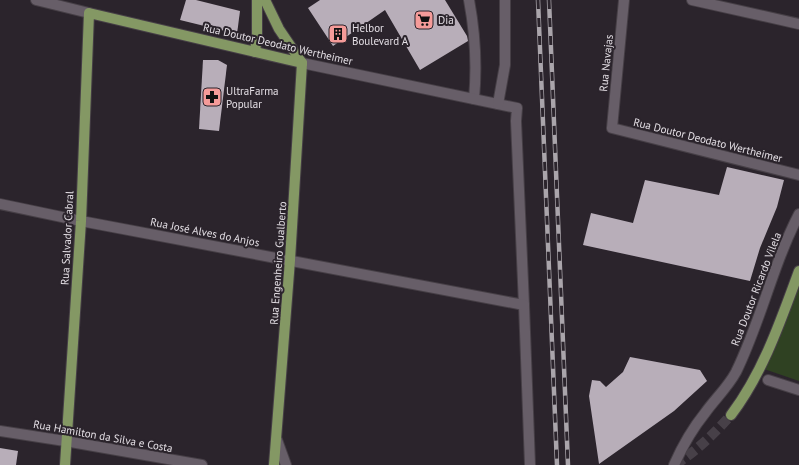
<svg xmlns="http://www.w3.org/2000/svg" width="799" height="465" font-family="'PT Sans',sans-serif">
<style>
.green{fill:#2f4122}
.building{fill:#b8aeb9}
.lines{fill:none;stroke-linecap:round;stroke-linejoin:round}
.major-tunnel{stroke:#474048;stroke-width:10;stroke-dasharray:10 5;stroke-linecap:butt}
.minor-casing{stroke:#463f46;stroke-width:12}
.major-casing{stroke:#463f46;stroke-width:12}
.minor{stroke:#675e68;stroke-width:10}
.major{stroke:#849864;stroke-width:10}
.rail-casing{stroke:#aaa5ab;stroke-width:4.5}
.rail{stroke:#2b242c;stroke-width:3;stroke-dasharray:9;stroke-linecap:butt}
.labels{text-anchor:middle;stroke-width:4;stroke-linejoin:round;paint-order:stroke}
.poi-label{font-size:11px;fill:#e4dfe5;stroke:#2b242c;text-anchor:start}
.street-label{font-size:11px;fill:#e4dfe5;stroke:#2b242c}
</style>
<rect width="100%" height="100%" fill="#2b242c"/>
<path class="green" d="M799 275V381L764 369Z"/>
<g class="building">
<path d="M186 0H196L240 11 237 34 180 20Z"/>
<path d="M320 0H445L467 36 468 41 420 70 385 10 333 46 308 8Z"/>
<path d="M203 60H218L227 65 219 131 199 129Z"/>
<path d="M727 167 784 180 777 207 760 248 750 281 583 245 591 213 633 223 645 180 719 195Z"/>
<path d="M630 357 700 370 707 381 674 411 599 464 589 396 592 380 600 381 606 387 623 372Z"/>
<path d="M0 448 18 451 16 465H0Z"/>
</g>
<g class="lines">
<path class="major-tunnel" d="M675 465C696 451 714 434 731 415"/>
<g class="minor-casing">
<g id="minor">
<path d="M36 0 89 13"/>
<path d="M469 0C475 32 477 66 474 99"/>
<path d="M624 0 612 128 799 175"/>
<path d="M692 0 799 24"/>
<path d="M302 63 517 108 516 121 524 305 530 465"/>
<path d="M498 104 505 65V0"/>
<path d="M0 204 81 221 524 305"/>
<path d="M768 380 799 390"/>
<path d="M0 431 65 441 202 465"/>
<path d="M277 440 286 465"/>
<path d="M674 465C682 447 692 429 705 413 715 399 728 387 736 372 761 321 773 264 799 214"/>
</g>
</g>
<g class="major-casing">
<g id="major">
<path d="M265 0 279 29 302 63"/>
<path d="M255 52 257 35V0"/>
<path d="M731 415C763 373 781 320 799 271"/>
<path d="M65 465 81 221 89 13 302 63"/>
<path d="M274 465 290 260 302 63"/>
</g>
</g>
<use href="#minor" class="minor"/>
<use href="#major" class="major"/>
<g class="rail-casing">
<g id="rail">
<path d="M538 0 557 465"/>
<path d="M549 0 568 465"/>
</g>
</g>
<use href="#rail" class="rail"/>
</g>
<defs>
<g id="supermarket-square" transform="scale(1)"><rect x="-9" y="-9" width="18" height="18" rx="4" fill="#f59b99" stroke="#2b242c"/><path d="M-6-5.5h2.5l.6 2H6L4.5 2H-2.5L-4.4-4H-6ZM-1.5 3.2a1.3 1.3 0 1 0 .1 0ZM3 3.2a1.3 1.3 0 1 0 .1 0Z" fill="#111"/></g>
<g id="building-square" transform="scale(1)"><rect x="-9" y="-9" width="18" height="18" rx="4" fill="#f59b99" stroke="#2b242c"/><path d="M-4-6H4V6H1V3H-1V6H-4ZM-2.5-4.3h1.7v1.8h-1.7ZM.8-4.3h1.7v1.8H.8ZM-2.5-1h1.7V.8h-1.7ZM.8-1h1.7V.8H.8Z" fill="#111"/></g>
<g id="pharmacy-square" transform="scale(1)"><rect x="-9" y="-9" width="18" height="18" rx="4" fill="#f59b99" stroke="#2b242c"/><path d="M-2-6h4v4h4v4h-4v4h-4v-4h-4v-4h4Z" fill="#111"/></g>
</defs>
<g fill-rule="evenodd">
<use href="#supermarket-square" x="424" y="20"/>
<use href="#building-square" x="338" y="34"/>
<use href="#pharmacy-square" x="212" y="97"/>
</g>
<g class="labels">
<g class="poi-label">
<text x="438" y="24">Dia</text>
<text x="352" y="32">Helbor<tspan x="352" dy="13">Boulevard A</tspan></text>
<text x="226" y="95">UltraFarma<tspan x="226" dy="13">Popular</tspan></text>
</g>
<g class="street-label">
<text transform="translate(278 44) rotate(13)" y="4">Rua Doutor Deodato Wertheimer</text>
<text transform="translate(606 63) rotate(-84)" y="4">Rua Navajas</text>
<text transform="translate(708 140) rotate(14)" y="4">Rua Doutor Deodato Wertheimer</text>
<text transform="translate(205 232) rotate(11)" y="4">Rua José Alves do Anjos</text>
<text transform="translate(67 238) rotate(-87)" y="4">Rua Salvador Cabral</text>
<text transform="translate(278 263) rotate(-86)" y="4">Rua Engenheiro Gualberto</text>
<text transform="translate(756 289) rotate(-69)" y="4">Rua Doutor Ricardo Vilela</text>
<text transform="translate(103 436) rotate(10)" y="4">Rua Hamilton da Silva e Costa</text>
</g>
</g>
</svg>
